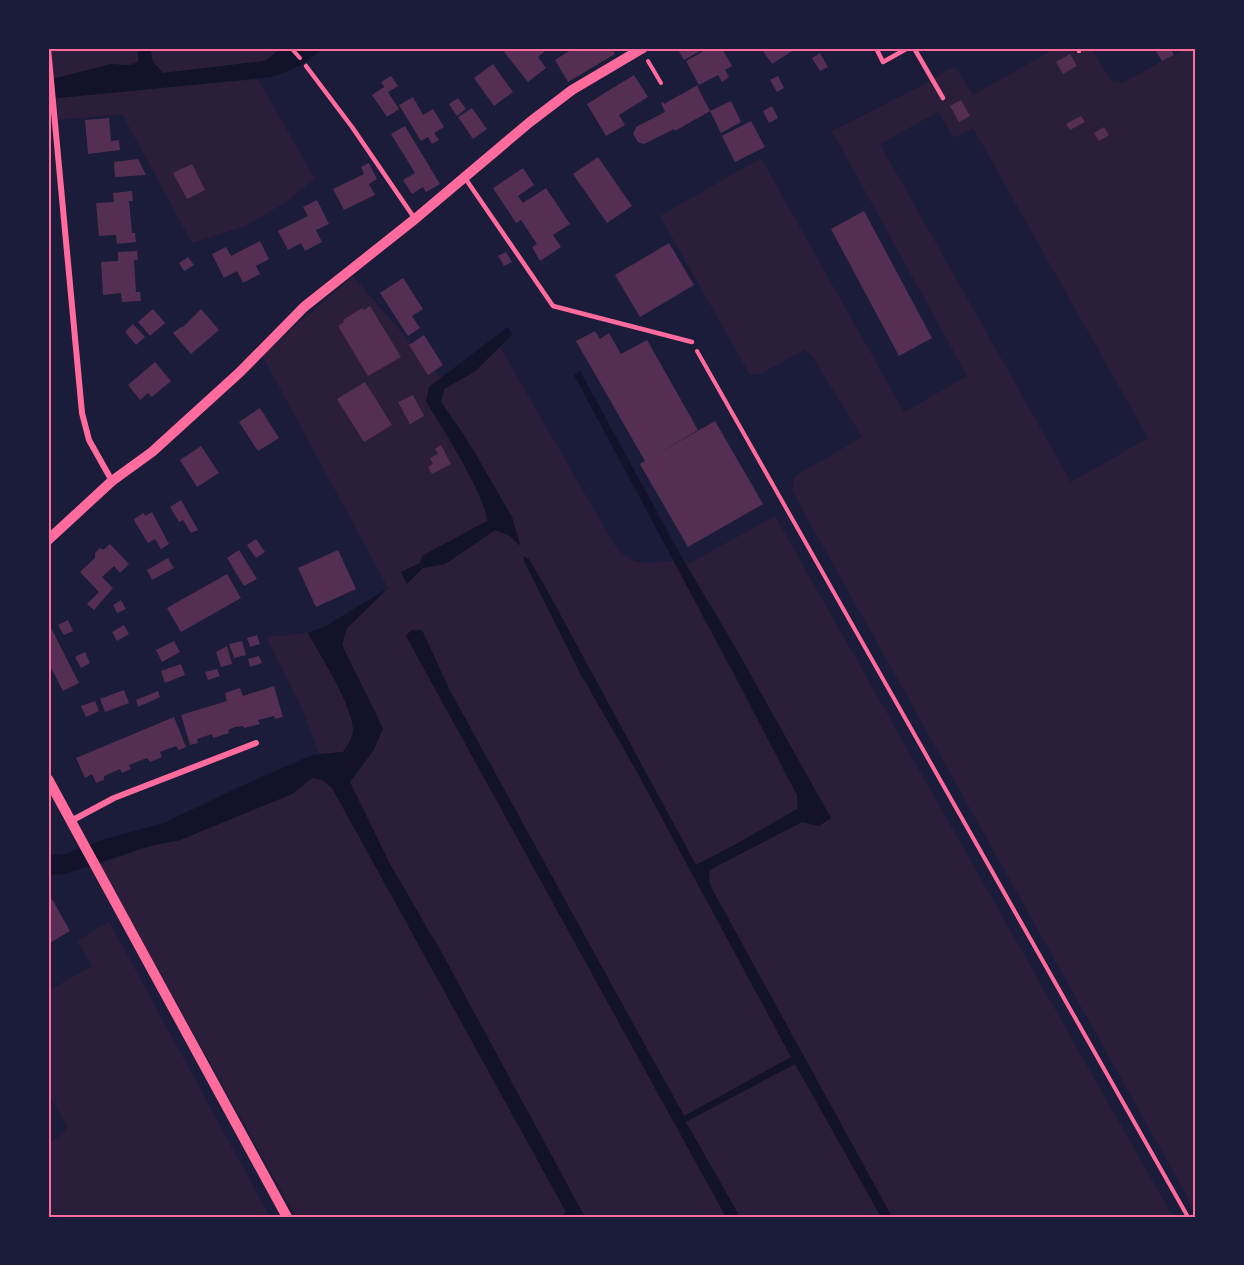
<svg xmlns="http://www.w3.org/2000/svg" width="1244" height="1265" font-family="'Titillium Web',sans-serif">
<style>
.green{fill:#2a1e3b;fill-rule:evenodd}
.water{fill:#12122b}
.building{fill:#542f53}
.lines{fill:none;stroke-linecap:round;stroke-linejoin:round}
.path{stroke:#ff6b9d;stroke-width:4}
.service{stroke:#ff6b9d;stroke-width:4.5}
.minor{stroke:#ff6b9d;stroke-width:6}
.tertiary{stroke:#ff6b9d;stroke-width:10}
.neatline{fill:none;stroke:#ff6b9d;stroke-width:2}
</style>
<rect width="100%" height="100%" fill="#1b1b3a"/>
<g class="green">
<path d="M51 48H138V62L124 65 111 64 54 79Z"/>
<path d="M150 48H282L265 61 163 73 153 62Z"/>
<path d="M1056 48H1092L1111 81 1122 83 1186 48H1196V1212L792 491 795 476 862 437 811 355 805 350 760 374 750 375 660 216 761 158 904 412 967 376 832 131 923 85 952 67 958 71 973 95ZM938 112 954 138 973 128 1148 438 1071 482 880 144Z"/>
<path d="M258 79 315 179 286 202 248 225 192 243 122 114 58 120 56 98Z"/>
<path d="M353 276 441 378 429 387 487 511V521L423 556 421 563 401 572 406 584 423 568 445 564 495 530 511 536 518 545 512 517 466 438 441 402 444 389 474 372 500 347 614 544C632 567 647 565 673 560L797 795 798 808 738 843 696 865 542 581 525 563 579 671 637 772 792 1056 789 1058 793 1057 882 1217H734L680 1118 684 1115 622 1005 461 710 451 693 406 636 726 1217H296L99 864 150 846 180 840 292 794 312 778 349 782 373 751 377 742 379 719 342 645 347 628 388 588 262 355Z"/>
<path d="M775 516 1173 1217H892L711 887 709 880 710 871 715 867 802 822 819 826 734 645 686 565Z"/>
<path d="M308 633C320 655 355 708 353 731 352 740 347 746 343 752L319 754 303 711 266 637Z"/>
<path d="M109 921 270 1217H48V1145L68 1128 48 1093V991L92 966 77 941Z"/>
</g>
<g class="water">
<path d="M138 48H150L153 62 163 73 265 61 282 48H322C308 63 290 71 271 77L48 99V80L111 64 124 65H133L138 62Z"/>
<path d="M508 327 512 335 474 372 444 389 441 402 466 438 512 517 520 544 519 545 510 536 495 530 445 564 423 568 407 584 401 572 420 563 422 556 487 521C486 495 441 427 426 401L429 387Z"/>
<path d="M580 371 681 556 734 645 831 818 819 826 802 822 715 867 709 871V880L711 887 892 1217H881L795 1064 686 1122 740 1217H726L406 636 411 630H422L451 693 684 1116 791 1057 637 772 579 671 525 563 523 556 529 559 542 581 696 865 738 843 798 809 797 795 744 692 574 375Z"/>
<path d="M388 588 347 628 342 645 383 729 373 751 350 782 390 864 443 955 585 1217H560L566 1212 332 788 322 780 312 778 292 794 180 840 150 846 64 874 48 875V855L65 854 101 840 164 823 237 788 312 755 343 752C347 746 352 740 353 731 354 708 320 655 308 633L326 626Z"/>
</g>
<g class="building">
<path d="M510 48H543L545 51 538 57 546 68 528 82 504 52Z"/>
<path d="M574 48H611L615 54 568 82 555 60Z"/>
<path d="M677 48H705L684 60Z"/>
<path d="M709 48H722L732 66 725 70 729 77 722 82 718 75 699 85 686 61Z"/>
<path d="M761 48H797L772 64Z"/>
<path d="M1154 48H1170L1174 55 1162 61Z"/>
<path d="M820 53 828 67 820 71 812 58Z"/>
<path d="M1070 54 1077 66 1063 74 1056 62Z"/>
<path d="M493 64 513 92 494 106 474 78Z"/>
<path d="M634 75 648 97 619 115 625 125 606 136 587 104Z"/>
<path d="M391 76 398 86 388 92 399 109 387 117 372 95 384 87 381 82Z"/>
<path d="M778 76 784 88 777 92 770 80Z"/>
<path d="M698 85V88L710 111 675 131 674 129 644 144 638 142 633 134 636 127 665 112 661 103 663 102 664 104Z"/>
<path d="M413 97 423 115 433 109 444 127 434 133 439 140 432 144 428 137 421 141 399 105Z"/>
<path d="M458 98 466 109 457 116 449 104Z"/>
<path d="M961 100 970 116 959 122 950 106Z"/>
<path d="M731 101 741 122 721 133 710 111Z"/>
<path d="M772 106 778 118 769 123 763 111Z"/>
<path d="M472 108 487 129 473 139 458 117Z"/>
<path d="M1081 116 1085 122 1070 130 1066 124Z"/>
<path d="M109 118 111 141 119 140 120 150 88 154 85 120Z"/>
<path d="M751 121 765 147 735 162 722 136Z"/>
<path d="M405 126 440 184 426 192 423 187 412 194 403 180 415 173 391 134Z"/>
<path d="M1104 127 1109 135 1099 141 1094 133Z"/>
<path d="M598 157 632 206 607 223 573 174Z"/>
<path d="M138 159 146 175 115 177 114 162Z"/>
<path d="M369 163 377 179 369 184 375 195 344 210 333 189 364 174 361 167Z"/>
<path d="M192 164 205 190 187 199 173 173Z"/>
<path d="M523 168 534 185 518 196 523 203 546 188 570 224 553 235 561 247 540 261 532 247 537 244 521 220 516 223 493 188Z"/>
<path d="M132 191 133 201H129L132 233H135L136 242 117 244 116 235 99 236 96 203 114 202 113 193Z"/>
<path d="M317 200 329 224 316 230 322 242 305 251 301 243 288 250 278 231 308 216 303 207Z"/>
<path d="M864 211 932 338 899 356 831 229Z"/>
<path d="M260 241 269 259 256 266 260 274 243 283 237 271 224 278 212 254 226 247 231 256Z"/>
<path d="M669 243 694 285 640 317 615 275Z"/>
<path d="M137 251 138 260H134L136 292H140L141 301 122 302 121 293 103 295 101 262 118 261V252Z"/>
<path d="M506 252 512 262 504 266 498 256Z"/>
<path d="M188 257 194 265 184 271 179 263Z"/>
<path d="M403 278 423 309 412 316 420 328 408 336 380 293Z"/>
<path d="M370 306 401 357 368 376 338 326 344 322 343 320 362 308 364 310Z"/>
<path d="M153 309 165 323 150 336 138 322Z"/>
<path d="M201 309 219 330 191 354 173 333 181 327 182 328Z"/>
<path d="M133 324 145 337 136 345 125 332Z"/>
<path d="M595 331 600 339 609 333 621 354 647 340 698 430 650 458 715 421 763 504 688 547 640 464 645 461 576 341Z"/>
<path d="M424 335 443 365 428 375 409 345Z"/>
<path d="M155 362 171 381 152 397 148 393 140 400 128 385Z"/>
<path d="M365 382 392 425 364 442 337 399Z"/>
<path d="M413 395 424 416 410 424 398 402Z"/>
<path d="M260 408 279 438 258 451 239 422Z"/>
<path d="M441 445 451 464 432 474 428 467 433 464 430 458 438 454 435 449Z"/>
<path d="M201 446 219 473 197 487 180 460Z"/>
<path d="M181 500 198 530 191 533 183 520 179 522 170 507Z"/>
<path d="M152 512 169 544 161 549 155 539 148 543 135 522 134 519 144 513 145 516Z"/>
<path d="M256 539 265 552 256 558 247 545Z"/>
<path d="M110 544 129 564 120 573 114 566 102 577 113 588 94 610 87 604 99 592 80 572 95 558V553L100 548 103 550Z"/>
<path d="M239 550 257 579 244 586 227 558Z"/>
<path d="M338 550 356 589 316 607 298 568Z"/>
<path d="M168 558 174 568 152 580 147 570Z"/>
<path d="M227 574 241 598 181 632 167 608Z"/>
<path d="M121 600 126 609 117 613 113 605Z"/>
<path d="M68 620 73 631 64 635 58 625Z"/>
<path d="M48 622 79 683 63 691 48 662Z"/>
<path d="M124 625 129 634 117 641 112 632Z"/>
<path d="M257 635 260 644 250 647 247 638Z"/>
<path d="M174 641 180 652 162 662 156 650Z"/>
<path d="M242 641 246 655 234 658 229 644Z"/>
<path d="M227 646 232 664 221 667 216 652Z"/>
<path d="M85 652 90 663 81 668 75 657Z"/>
<path d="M259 656 262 663 250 667 248 659Z"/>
<path d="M181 664 185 675 165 683 161 671Z"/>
<path d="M217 669 220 676 208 680 205 672Z"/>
<path d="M274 686 283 717 275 719 274 716 258 720 260 724 244 728 243 726 235 727 228 730 229 733 213 738 212 734 197 739 198 743 190 745 181 715 227 701 225 693 240 688 243 696Z"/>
<path d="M124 690 129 703 105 712 100 699Z"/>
<path d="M158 691 160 697 138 707 136 700Z"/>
<path d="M95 701 99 711 86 717 81 706Z"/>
<path d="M174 717 186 747 179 750 176 746 160 752 162 757 150 762 147 758 129 765 131 769 122 773 120 769 104 776V780L96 783 92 774 85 778 76 758Z"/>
<path d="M52 899 70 931 48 944V902Z"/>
</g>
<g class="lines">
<g class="path">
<path d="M291 48 300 58"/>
<path d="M648 61 661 83"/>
<path d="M697 351 1188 1217"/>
</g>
<g class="service">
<path d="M876 48 883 62 908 48"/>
<path d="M914 48 943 98"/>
<path d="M1079 48V51"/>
<path d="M306 66 352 127 415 219"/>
<path d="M465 178 553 306 692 342"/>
</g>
<g class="minor">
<path d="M48 48 82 413 89 440 112 481"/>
<path d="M71 821 114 798 256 743"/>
</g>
<g class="tertiary">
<path d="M48 540 112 481 152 452 240 372 304 307 415 219 530 122 572 90 643 48"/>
<path d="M48 779 287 1217"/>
</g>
</g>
<rect width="1244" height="1265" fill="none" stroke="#1b1b3a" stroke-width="99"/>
<rect x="50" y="50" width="1144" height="1166" class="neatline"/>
</svg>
